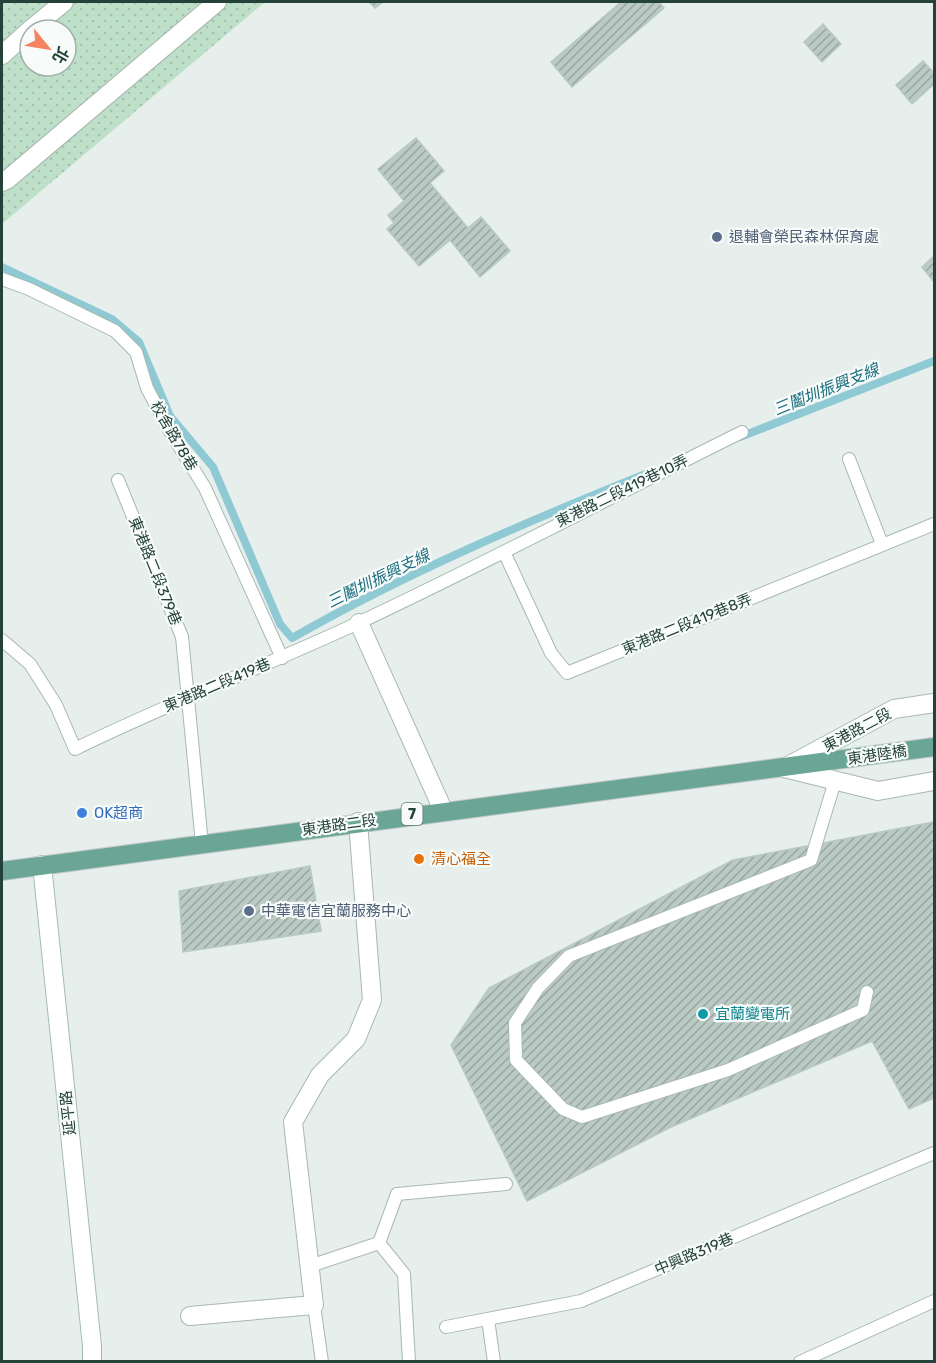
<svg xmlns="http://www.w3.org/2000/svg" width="936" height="1363" font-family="Rubik,'Noto Sans TC',sans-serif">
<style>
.park{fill:url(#park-dots);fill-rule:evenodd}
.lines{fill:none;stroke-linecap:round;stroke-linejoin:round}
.stream{stroke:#8ec9d4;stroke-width:8}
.building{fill:url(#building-hatch);stroke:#b8c9c2;stroke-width:1.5}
.lane-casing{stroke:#a8b8b2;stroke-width:14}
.street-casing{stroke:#a8b8b2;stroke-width:20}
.secondary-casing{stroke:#a4bbb3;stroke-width:20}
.primary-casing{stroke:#c2cac8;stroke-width:20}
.lane{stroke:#fff;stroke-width:12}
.street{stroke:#fff;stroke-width:18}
.secondary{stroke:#fff;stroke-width:18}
.primary{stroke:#6aa596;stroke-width:18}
.service-dot{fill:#5c6f8a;stroke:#f7fbf9;stroke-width:2}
.shop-dot{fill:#3f7fe0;stroke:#f7fbf9;stroke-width:2}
.food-dot{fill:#e8710a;stroke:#f7fbf9;stroke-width:2}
.culture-dot{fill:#0f9aa8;stroke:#f7fbf9;stroke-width:2}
.labels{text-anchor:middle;stroke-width:4.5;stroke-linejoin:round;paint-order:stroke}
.shield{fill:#f7fbf9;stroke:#637a73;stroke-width:1.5}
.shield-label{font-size:14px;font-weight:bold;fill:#24423a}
.service-label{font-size:15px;fill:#4e5e75;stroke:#f7fbf9;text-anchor:start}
.street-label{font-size:15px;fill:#24423a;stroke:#f7fbf9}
.shop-label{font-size:15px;fill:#366cbe;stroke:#f7fbf9;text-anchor:start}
.food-label{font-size:15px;fill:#c56008;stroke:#f7fbf9;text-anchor:start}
.culture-label{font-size:15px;fill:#0d838f;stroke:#f7fbf9;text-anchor:start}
.water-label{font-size:16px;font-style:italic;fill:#1c6f80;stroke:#f7fbf9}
</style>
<defs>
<pattern id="park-dots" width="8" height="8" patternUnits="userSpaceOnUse" patternTransform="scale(1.5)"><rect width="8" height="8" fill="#bfe0c8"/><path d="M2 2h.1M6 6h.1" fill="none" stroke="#a4c1ad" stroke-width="1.8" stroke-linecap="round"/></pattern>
<pattern id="building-hatch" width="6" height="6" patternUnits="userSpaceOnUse" patternTransform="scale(1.5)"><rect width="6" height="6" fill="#bbcac4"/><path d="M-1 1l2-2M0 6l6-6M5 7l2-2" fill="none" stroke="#98a6a0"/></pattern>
</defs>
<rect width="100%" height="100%" fill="#e6efeb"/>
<path class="park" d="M2 2H265L2 224ZM30 30H66V66H30Z"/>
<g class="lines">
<g class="stream">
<path d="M2 267 112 319 139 342 170 416 213 467 280 624 292 638C406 573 526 522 648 473"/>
<path d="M740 437 934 361"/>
</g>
</g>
<g class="building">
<path d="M369 2H383L375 8Z"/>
<path d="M621 2H659L664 8 572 87 551 62Z"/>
<path d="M823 24 841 44 822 62 804 42Z"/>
<path d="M923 61 934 73V84L912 104 896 85Z"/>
<path d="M416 138 444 171 430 183 468 228 481 217 510 251 480 277 450 240 419 266 387 229 394 223 388 215 404 201 378 169Z"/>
<path d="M934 256V282L922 267Z"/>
<path d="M934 822V1098L909 1109 872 1041 671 1127 527 1201 451 1045 489 988 733 860Z"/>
<path d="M310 866 321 931 183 952 179 891Z"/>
</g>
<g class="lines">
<g class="lane-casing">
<g id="lane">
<path d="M2 279 29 289 115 331 136 352 147 388 168 428 205 488 282 658"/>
<path d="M849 459 882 544"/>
<path d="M118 480 182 637 202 844"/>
<path d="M504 552 551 653 567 673 934 524"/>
<path d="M2 640 30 664 56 705 75 749C167 704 263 667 356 624 486 563 613 496 742 432"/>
<path d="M835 781 811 860 569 956 538 988 515 1023 516 1060 563 1109 582 1117 728 1070 863 1010 867 992"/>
<path d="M379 1243 404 1274 409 1362"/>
<path d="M310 1266 379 1243 397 1194 506 1184"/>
<path d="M314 1305 322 1362"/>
<path d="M488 1319 494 1362"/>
<path d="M446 1327 581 1301 934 1153"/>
<path d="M800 1362 934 1301"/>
</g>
</g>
<g class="street-casing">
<g id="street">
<path d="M30 30 64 2"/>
<path d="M2 55 30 30"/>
<path d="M2 182 8 179 217 2"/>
<path d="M359 623 443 810"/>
<path d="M788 766 894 709 934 703"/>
<path d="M784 768 878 791 934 781"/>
<path d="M190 1316 314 1305 293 1122 320 1075 356 1039 372 1000 358 822"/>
</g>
</g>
<g class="secondary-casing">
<path id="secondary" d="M42 865 92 1346V1362"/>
</g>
<g class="primary-casing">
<path id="primary" d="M2 871 934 747"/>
</g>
<use href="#lane" class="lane"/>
<use href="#street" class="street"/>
<use href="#secondary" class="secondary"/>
<use href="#primary" class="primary"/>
</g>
<g class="service-dot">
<circle cx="717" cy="237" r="6"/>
<circle cx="249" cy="911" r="6"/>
</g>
<circle class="shop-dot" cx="82" cy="813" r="6"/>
<circle class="food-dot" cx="419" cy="859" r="6"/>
<circle class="culture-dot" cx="703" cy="1014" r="6"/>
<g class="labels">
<rect class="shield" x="401.5" y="803" width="21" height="22" rx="4.5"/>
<g class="shield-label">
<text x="412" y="819">7</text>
</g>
<g class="service-label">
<text x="729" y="242">退輔會榮民森林保育處</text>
<text x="261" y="916">中華電信宜蘭服務中心</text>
</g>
<g class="street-label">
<text transform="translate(174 436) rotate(60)" y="5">校舍路78巷</text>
<text transform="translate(622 491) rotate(-26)" y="5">東港路二段419巷10弄</text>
<text transform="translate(155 571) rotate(68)" y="5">東港路二段379巷</text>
<text transform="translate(687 624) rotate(-22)" y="5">東港路二段419巷8弄</text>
<text transform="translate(217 685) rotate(-23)" y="5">東港路二段419巷</text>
<text transform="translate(857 730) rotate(-28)" y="5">東港路二段</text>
<text transform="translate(877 755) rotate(-8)" y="5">東港陸橋</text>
<text transform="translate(339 825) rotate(-8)" y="5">東港路二段</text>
<text transform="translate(68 1113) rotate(-96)" y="5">延平路</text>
<text transform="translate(694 1254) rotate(-23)" y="5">中興路319巷</text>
</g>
<g class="shop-label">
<text x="94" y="818">OK超商</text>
</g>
<g class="food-label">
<text x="431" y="864">清心福全</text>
</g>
<g class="culture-label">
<text x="715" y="1019">宜蘭變電所</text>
</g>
<g class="water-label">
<text transform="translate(826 389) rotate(-22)" y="6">三鬮圳振興支線</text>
<text transform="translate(378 578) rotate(-26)" y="6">三鬮圳振興支線</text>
</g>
</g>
<rect width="936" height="1363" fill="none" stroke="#24423a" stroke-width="6"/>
<g transform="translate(48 48) rotate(120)"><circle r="28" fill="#f7fbf9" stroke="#a3b1ad" stroke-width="1.5"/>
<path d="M0-4.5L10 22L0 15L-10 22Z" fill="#f4845f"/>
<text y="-9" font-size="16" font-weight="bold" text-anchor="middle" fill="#24423a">北</text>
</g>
</svg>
